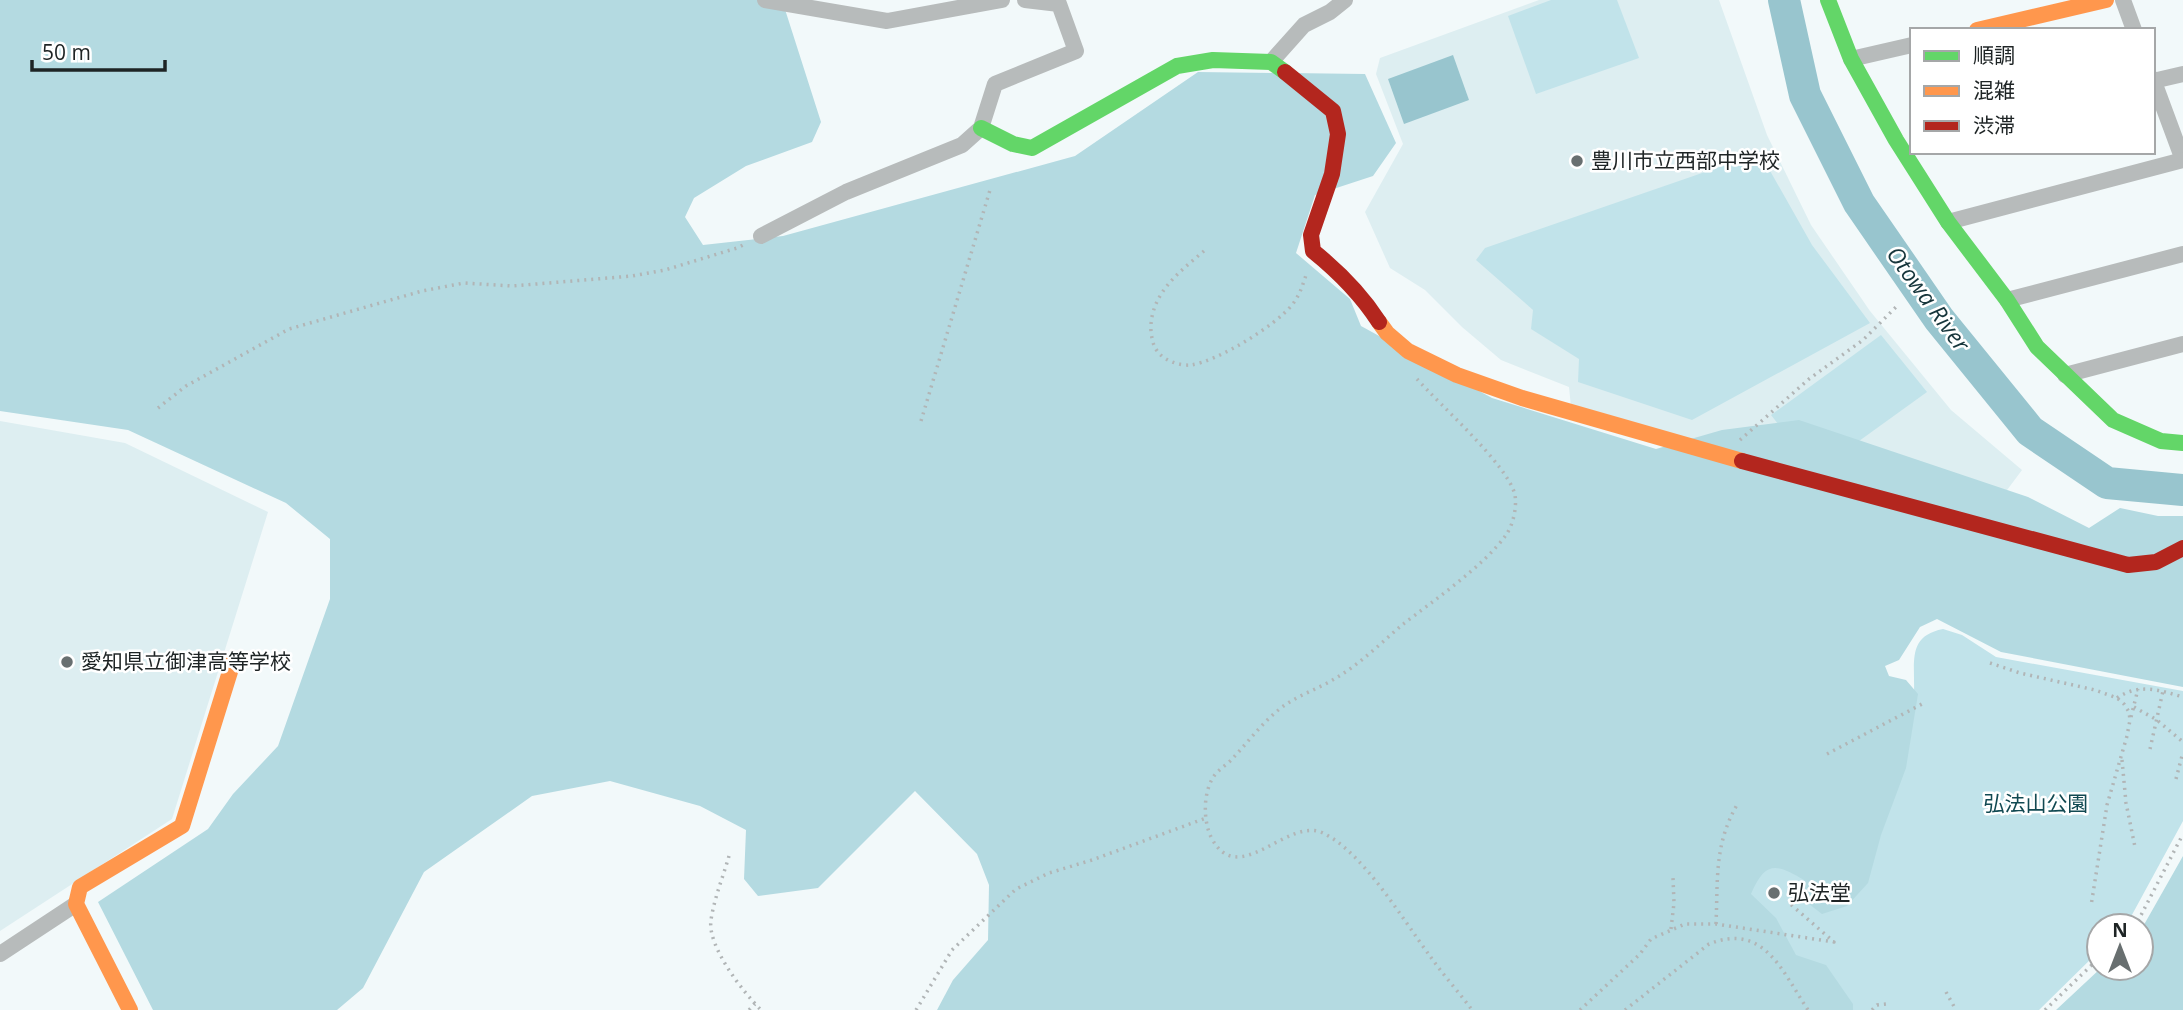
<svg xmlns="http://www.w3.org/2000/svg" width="2183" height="1010" font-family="'Open Sans','Noto Sans JP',sans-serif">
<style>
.built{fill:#ddeef1}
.green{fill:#c1e3ea}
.forest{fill:#b4dae1}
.water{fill:#98c5ce}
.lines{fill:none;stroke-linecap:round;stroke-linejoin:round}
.river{stroke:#98c5ce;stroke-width:32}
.path{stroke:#b1b5b6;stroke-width:3.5;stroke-dasharray:2 5;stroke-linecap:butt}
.street{stroke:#b7bbbb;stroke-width:16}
.fast{stroke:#63d668;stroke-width:16}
.slow{stroke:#ff974d;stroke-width:16}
.jam{stroke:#b3261e;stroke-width:16}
.poi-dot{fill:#686f70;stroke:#fff;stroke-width:2.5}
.labels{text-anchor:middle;stroke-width:5;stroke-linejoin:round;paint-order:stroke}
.poi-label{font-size:21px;fill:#1e2425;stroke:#fff;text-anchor:start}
.park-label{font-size:21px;fill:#114952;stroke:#fff}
.water-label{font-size:23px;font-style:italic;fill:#17363c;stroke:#fff}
</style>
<rect width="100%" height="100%" fill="#f2f9fa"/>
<g class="built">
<path d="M1539 0H1719L1767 135 1811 225 1870 311 1951 410 2022 470 1981 525 1571 407 1569 387 1501 360 1462 327 1425 290 1390 268 1365 212 1403 144 1376 74 1380 58Z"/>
<path d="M0 421 125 443 268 512 172 819 0 931Z"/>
</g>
<g class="green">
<path d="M1551 0H1617L1639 58 1536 94 1508 16Z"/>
<path d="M1760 153 1812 245 1870 323 1692 420 1578 382 1579 359 1531 329 1533 310 1476 260 1485 248Z"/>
<path d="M1881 335 1927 392 1816 472 1771 415Z"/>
<path d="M1943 629 1962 635 1996 657 2183 691V821L2127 924 2099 926V951L2039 1010H1814L1740 884 1914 692C1915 662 1907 636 1943 629Z"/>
</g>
<g class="forest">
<path d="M0 0H782L821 122 812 142 746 166 694 198 685 217 703 245 783 236 1075 156 1198 72 1365 74 1396 143 1373 176 1315 195 1296 253 1350 299 1361 326 1492 398 1656 449 1722 430 1799 420 2028 497 2089 528 2120 508 2158 516H2183V687L2001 652 1937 619 1920 627 1899 660 1885 666 1889 676 1906 680 1918 694 1906 768 1881 835 1868 883 1847 906 1822 914 1805 901 1804 880C1776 863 1765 861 1751 894L1776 918 1796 955 1826 965 1853 1004V1010H937L953 980 988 940 989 885 977 854 915 791 818 888 758 896 744 879 746 830 700 806 610 781 532 796 424 872 363 988 337 1010H153L98 902 208 829 233 794 278 746 330 599V539L286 503 128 430 0 411Z"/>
<path d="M2183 856V1010H2056L2101 968H2141V930Z"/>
</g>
<path class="water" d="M1453 55 1469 100 1404 124 1388 79Z"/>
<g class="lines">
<path class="river" d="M1784 0 1805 95 1859 203 1939 319 2030 431 2107 483 2183 490"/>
<g class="path">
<path d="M1204 251C1178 273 1149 295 1151 332 1152 339 1153 346 1158 352 1165 361 1180 366 1191 365 1218 361 1275 326 1292 305 1300 295 1303 284 1307 272"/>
<path d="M1417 379C1440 405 1508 465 1515 495 1517 508 1513 525 1506 535 1484 566 1433 601 1402 625 1381 643 1360 664 1336 678 1320 688 1301 694 1285 705 1265 719 1250 740 1233 758 1228 764 1219 769 1214 776 1203 792 1203 820 1211 837 1238 891 1287 816 1323 833 1363 852 1403 920 1430 956 1443 975 1459 992 1472 1010"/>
<path d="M158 408 186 386 289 329 422 291 464 283 512 286 632 276 665 270 737 248 747 243"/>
<path d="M921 421 990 190"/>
<path d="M1740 440 1809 379 1863 340 1897 306"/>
<path d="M1990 663 2020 673 2095 690 2117 698 2124 704 2129 712 2130 720 2127 736 2107 805 2091 906"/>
<path d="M2117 698C2139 683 2159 690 2183 697"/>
<path d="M2134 707 2157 720 2183 742"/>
<path d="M2131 717 2138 689"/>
<path d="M2150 749 2163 691"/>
<path d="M1827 754 1922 704"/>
<path d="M2122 760 2126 803 2135 847"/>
<path d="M2176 779 2183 752"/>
<path d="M729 856C723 877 714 899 711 920 707 946 743 992 761 1010"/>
<path d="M1716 924C1718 878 1714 844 1738 803"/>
<path d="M2133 926 2138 921 2183 834"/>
<path d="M1671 929 1674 903 1673 878"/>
<path d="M1946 992 1956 1010"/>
<path d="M749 1010 755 1004"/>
<path d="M916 1010 952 950 1016 889 1049 873 1092 860 1206 818"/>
<path d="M1580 1010 1640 954 1651 939 1685 924H1716L1834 942 1788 902"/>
<path d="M1625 1010 1709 944C1764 922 1782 971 1808 1010"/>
<path d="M1872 1010 1877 1005 1887 1004"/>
<path d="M2045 1010 2099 958"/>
</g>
<g class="street">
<path d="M765 0 887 21 1002 0"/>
<path d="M2123 0 2134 30"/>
<path d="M1851 59 1912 45"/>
<path d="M1271 62 1304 25 1330 12 1345 0"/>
<path d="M2153 79 2183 160"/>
<path d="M2153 81 2183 74"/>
<path d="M1948 222 2183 160"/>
<path d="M761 236 846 192 962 145 981 128 995 84 1076 51 1059 4 1025 0"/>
<path d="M2007 300 2183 254"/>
<path d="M2065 375 2183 344"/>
<path d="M0 954 76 904"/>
</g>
<g class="fast">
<path d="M1828 0 1851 59 1896 140 1948 222 2007 300 2037 347 2113 420 2161 441 2183 443"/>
<path d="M981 128 1013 144 1032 148 1177 66 1213 60 1271 62 1285 72"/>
</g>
<g class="slow">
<path d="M1977 30 2106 0"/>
<path d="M1379 322 1387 333 1408 351 1457 375 1522 398 1742 461"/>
<path d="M130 1010 76 904 80 887 182 826 233 662"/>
</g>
<g class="jam">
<path d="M1285 72 1333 111 1338 134 1332 174 1311 235 1313 251C1339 272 1361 294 1379 322"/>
<path d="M1742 461 2128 565 2156 562 2183 548"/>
</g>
</g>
<g class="poi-dot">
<circle cx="1577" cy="161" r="7"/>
<circle cx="67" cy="662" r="7"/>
<circle cx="1774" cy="893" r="7"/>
</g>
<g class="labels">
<g class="poi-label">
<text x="1591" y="168">豊川市立西部中学校</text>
<text x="81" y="669">愛知県立御津高等学校</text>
<text x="1788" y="900">弘法堂</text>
</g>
<g class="park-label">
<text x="2036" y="811">弘法山公園</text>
</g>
<g class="water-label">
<text transform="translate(1928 299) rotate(54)" y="8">Otowa River</text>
</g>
</g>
<rect x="1910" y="28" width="245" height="126" fill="#ffffff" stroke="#a5a7a8" stroke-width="2"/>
<rect x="1924" y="51" width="35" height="10" fill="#63d668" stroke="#a5a7a8" stroke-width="2"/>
<text x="1973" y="63" font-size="21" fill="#1e2425">順調</text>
<rect x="1924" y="86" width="35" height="10" fill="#ff974d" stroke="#a5a7a8" stroke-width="2"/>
<text x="1973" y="98" font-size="21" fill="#1e2425">混雑</text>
<rect x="1924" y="121" width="35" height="10" fill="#b3261e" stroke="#a5a7a8" stroke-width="2"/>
<text x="1973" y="133" font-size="21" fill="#1e2425">渋滞</text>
<g transform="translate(2120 947)"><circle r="33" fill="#ffffff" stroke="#a5a7a8" stroke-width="2"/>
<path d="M0-5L12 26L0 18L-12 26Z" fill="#686f70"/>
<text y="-10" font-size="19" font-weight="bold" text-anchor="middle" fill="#1e2425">N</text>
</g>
<path d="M32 60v10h133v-10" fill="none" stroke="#1e2425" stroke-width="3.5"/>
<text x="42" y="60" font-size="21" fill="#1e2425" stroke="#ffffff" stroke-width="5" paint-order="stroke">50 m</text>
</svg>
